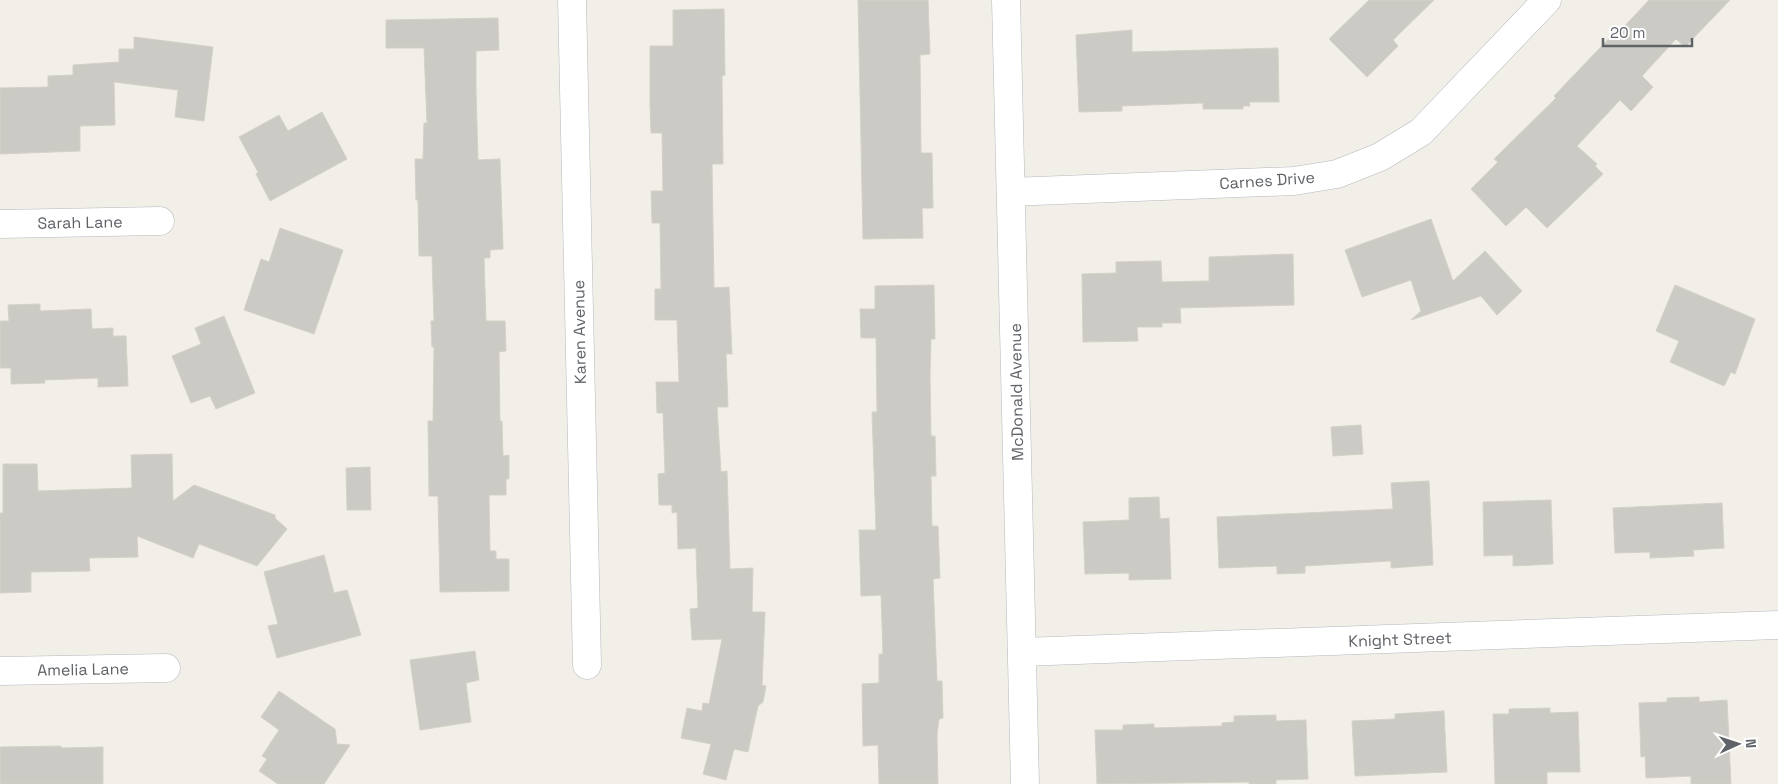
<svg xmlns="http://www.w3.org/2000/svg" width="1778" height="784" font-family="'Space Grotesk',sans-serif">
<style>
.building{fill:#cccac5;stroke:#d6d1c6}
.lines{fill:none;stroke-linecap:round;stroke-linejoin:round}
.street-casing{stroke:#b5b8bc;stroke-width:29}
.street{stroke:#fff;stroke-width:28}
.labels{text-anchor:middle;stroke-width:4.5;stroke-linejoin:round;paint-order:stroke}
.street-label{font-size:16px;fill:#5f6368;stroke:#fff}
</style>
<rect width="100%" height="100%" fill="#f1efe8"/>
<g class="building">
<path d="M858 0H928L930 54 920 55 921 153H932L933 208H922L923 238 863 239Z"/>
<path d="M1369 0H1434L1393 40 1398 46 1367 77 1329 39Z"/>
<path d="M1649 0H1730L1685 47 1676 39 1642 76 1653 87 1631 111 1620 100 1577 146 1597 164 1595 166 1603 174 1547 228 1526 207 1506 226 1471 189 1498 162 1494 159 1556 98 1554 96 1617 30 1619 32Z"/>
<path d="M724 9 725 75 722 76 723 164H712L714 288 729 287 732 354H726L728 407H717L721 472 727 471 730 569 753 568 752 612H765L762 685 766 686 763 702 758 706 748 752 734 749 726 780 703 774 711 744 681 738 687 708 702 711 703 703 709 704 722 639 692 640 690 609 698 608 696 548 678 549 677 512 672 513V505H659L658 474 665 473 663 413H657L656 382H679L677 320H655V289H661L660 223H652L651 191H663L662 133H651L650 104V46H673V10Z"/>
<path d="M498 18 499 50 476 51V90L478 160 500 159 503 249 490 250V258H484L486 321H505L506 351 499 352 500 421H502L503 456 509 455V479H506V495H489L490 551H496V559H509V591L440 592 438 496H429L428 421H433L434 347H432L431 321H434L432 256H419L418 200H416L415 159H423L424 123H427L424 48H386V20Z"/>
<path d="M1132 30V52L1278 48 1279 102H1249L1250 106H1243V109H1203V103L1122 106V111L1079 112 1076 35Z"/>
<path d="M134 37 213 47 204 121 175 117 178 90 114 82 115 125 80 126V151L0 154V88L48 87V76L73 75V65L119 62V49H134Z"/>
<path d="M322 112 347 159 270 201 256 174 258 172 239 137 279 115 288 131Z"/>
<path d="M1431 219 1453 281 1485 251 1522 291 1497 315 1481 296 1411 320 1421 311 1411 280 1362 297 1345 250Z"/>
<path d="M280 228 343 250 314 334 244 310 261 259 269 262Z"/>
<path d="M1293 254 1294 305 1180 308 1181 323H1162V327H1137L1138 341 1083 342 1082 274 1116 273V262L1161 261 1162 282 1209 281V257Z"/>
<path d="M934 285 935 339H931L930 376 931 436H935L936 476H931L932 526H938L940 578 933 579 937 681H942L943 718 939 719 937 735 938 784H879L878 745 863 746 862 684 879 683V654H883L881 595 861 596 859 530H876L872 412H877L876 338H861L860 309H875V286Z"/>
<path d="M1675 285 1755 319 1735 374 1731 372 1724 386 1670 362 1679 341 1656 331Z"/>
<path d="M40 304V311L91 309 92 329 113 328V336H126L128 386 98 387V378L44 380 45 383 11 384V368H0V321H9L8 305Z"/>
<path d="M224 316 255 393 216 409 210 396 191 403 172 356 201 344 195 328Z"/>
<path d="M1361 425 1363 454 1333 456 1331 427Z"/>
<path d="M172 454 173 501 194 485 275 515V518L287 529 257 566 199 544 193 558 137 536 138 557 89 558 90 571 31 572V592L0 593V513H3V464H37L38 491 132 488 131 455Z"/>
<path d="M370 467 371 510H347L346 468Z"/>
<path d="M1429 481 1433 565 1391 568V561L1305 566V573L1277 574V566L1219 568 1217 517 1393 509 1391 483Z"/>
<path d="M1159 497 1160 519 1169 518 1171 579 1129 580V573L1085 574 1083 522 1129 520V498Z"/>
<path d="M1551 500 1553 564 1513 566V555L1484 556 1483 502Z"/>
<path d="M1722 503 1724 548 1693 550 1694 556 1650 558V552L1615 553 1613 508Z"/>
<path d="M324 555 334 593 347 590 361 635 277 658 268 626 278 624 264 572Z"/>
<path d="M475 651 479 680 466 683 471 722 420 730 410 660Z"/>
<path d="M279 691 335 729 337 744 350 745 324 784H278L259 771 267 759 262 756 279 730 261 717Z"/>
<path d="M1699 697V702L1727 700 1731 784H1691V776L1646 778 1645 756 1641 757 1639 703 1667 702V698Z"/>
<path d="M1550 708V713L1578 712 1580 772H1547V784H1495L1493 714H1509V709Z"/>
<path d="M1444 711 1447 772 1355 776 1352 721 1395 719V714Z"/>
<path d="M1276 715V721L1306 720 1308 779 1276 780V784H1249V782L1097 784 1095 730H1123V725L1154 724V728L1222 726V723L1234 722V716Z"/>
<path d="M61 746V748L103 747V784H0V747Z"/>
</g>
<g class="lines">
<g class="street-casing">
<g id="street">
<path d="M572 0 587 665"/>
<path d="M1006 0 1025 784"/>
<path d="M1011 192 1294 181 1337 174 1380 157 1421 132 1547 0"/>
<path d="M0 224 160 221"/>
<path d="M1022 652 1778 625"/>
<path d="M0 671 166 668"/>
</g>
</g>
<use href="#street" class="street"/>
</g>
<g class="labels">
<g class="street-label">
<text transform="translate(1267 180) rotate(-4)" y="6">Carnes Drive</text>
<text transform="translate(80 222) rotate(-1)" y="6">Sarah Lane</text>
<text transform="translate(579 332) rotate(-91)" y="6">Karen Avenue</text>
<text transform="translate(1016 392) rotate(-91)" y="6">McDonald Avenue</text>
<text transform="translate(1400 639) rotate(-2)" y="6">Knight Street</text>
<text transform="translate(83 669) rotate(-1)" y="6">Amelia Lane</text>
</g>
</g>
<g transform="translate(1738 744) rotate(87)" stroke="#ffffff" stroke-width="4" paint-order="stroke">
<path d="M0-4L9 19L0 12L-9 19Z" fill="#5f6368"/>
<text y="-8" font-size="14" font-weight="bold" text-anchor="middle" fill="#5f6368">N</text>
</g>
<path d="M1603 38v8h89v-8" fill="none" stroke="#5f6368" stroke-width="2.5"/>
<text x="1610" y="38" font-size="15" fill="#5f6368" stroke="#ffffff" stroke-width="4" paint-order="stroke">20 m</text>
</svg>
